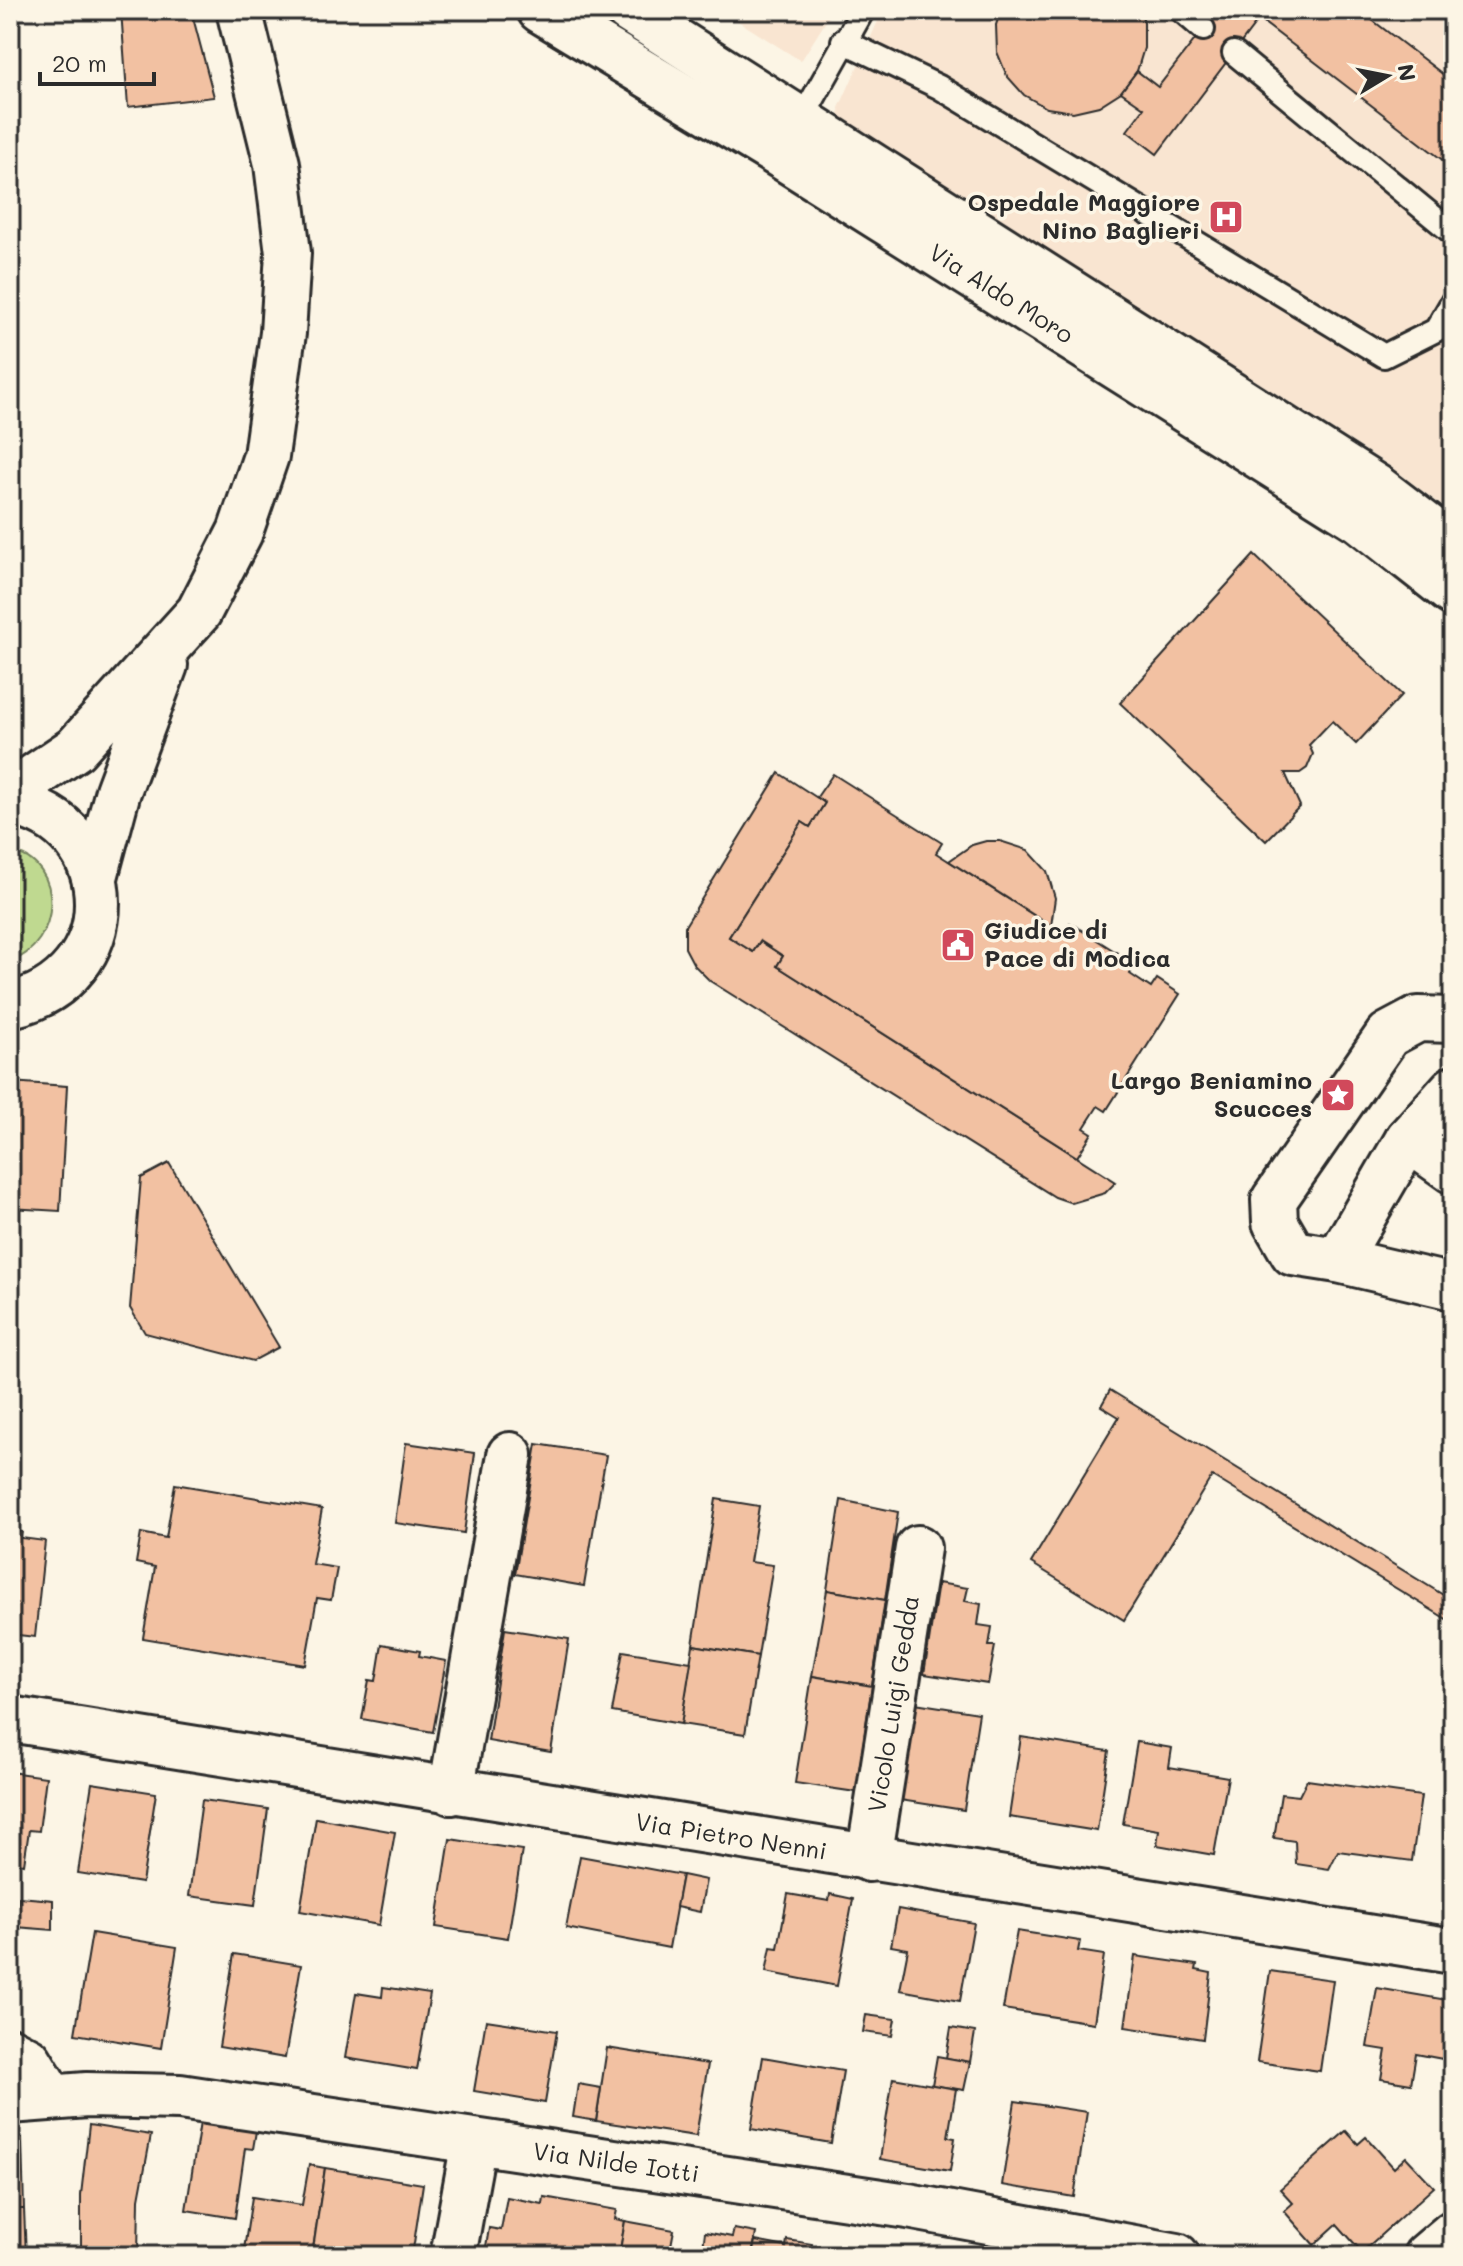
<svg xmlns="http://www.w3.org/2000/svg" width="1463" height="2266" font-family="Mali,sans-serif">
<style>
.built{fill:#f9e5d1}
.green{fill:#bfd990;stroke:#75825e;stroke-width:2}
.building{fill:#f2c1a2;stroke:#2b2b2b;stroke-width:2}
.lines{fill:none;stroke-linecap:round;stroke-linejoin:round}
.lane-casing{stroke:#2b2b2b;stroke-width:28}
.street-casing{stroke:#2b2b2b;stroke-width:50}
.secondary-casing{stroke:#2b2b2b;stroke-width:50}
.lane{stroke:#fcf5e5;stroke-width:22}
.street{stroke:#fcf5e5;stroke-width:44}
.secondary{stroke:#fcf5e5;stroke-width:44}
.labels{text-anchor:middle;stroke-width:7;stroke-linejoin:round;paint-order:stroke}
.poi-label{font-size:24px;font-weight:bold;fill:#2b2b2b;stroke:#fcf5e5;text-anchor:end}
.street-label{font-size:24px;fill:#2b2b2b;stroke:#fcf5e5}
</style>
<rect width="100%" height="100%" fill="#fcf5e5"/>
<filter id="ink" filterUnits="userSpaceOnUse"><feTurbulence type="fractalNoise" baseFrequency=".0125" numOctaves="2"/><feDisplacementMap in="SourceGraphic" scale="16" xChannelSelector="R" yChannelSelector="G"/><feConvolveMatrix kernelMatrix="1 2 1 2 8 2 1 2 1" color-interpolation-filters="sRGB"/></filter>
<g filter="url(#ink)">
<g class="built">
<path d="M721 10H833L801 61Z"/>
<path d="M883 10H1453V514L1387 464 840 118 839 108Z"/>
</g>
<path class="green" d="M10 851C67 863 61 944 10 962Z"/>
<g class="building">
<path d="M121 10H191L214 97 128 107Z"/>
<path d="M1001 10H1140L1144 22V48L1137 71 1121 92 1099 106 1073 112 1047 108 1024 95 1007 76 997 52 996 25Z"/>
<path d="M1218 10H1359L1453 82V168L1259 19 1157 154 1127 131 1144 108 1121 92 1137 71 1158 87Z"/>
<path d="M1254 555 1402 695 1356 744 1332 721 1309 745 1313 754 1307 768 1300 773H1285L1300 806 1266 841 1120 703Z"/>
<path d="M779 773 825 803 810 827 802 822 729 937 753 952 760 941 783 956 777 966 1116 1182 1105 1193 1072 1203 1055 1197 710 981 694 965 685 948V926Z"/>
<path d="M833 774 942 843 936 853 1051 926 1063 934 1070 923 1135 964 1130 974 1151 988 1157 979 1180 994 1106 1111 1098 1106 1084 1128 1092 1133 1077 1157 777 966 783 956 760 941 753 952 729 937 802 822 810 827 825 803 817 797Z"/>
<path d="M986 841H1000L1028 850 1047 871 1055 898 1051 926 949 861 972 845Z"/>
<path d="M10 1082 67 1086 60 1211 10 1208Z"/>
<path d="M169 1163 279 1347 253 1361 145 1333 130 1308 141 1178Z"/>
<path d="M1110 1390 1453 1601V1623L1212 1476 1124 1620 1031 1563 1119 1417 1101 1406Z"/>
<path d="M406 1443 475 1453 464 1533 395 1523Z"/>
<path d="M537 1444 606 1455 584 1586 515 1574Z"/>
<path d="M175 1484 322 1509 312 1564 337 1568 331 1600 317 1598 305 1665 143 1638 155 1567 136 1563 141 1533 166 1538Z"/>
<path d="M716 1499 759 1506 750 1562 773 1565 758 1656 693 1645Z"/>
<path d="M841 1500 898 1512 885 1600 827 1590Z"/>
<path d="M10 1531 22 1532 21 1538 45 1541 35 1637 10 1634Z"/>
<path d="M938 1583 968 1588 965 1601 981 1604 978 1625 992 1627 989 1646H995L988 1684 924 1674Z"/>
<path d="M827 1590 885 1600 872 1686 812 1676Z"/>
<path d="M505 1629 569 1639 551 1752 488 1741Z"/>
<path d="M382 1644 420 1651 419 1656 446 1661 433 1732 362 1719 369 1680 376 1681Z"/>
<path d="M693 1645 758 1656 745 1734 681 1724Z"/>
<path d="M623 1651 691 1662 681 1724 612 1712Z"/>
<path d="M812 1676 872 1686 856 1792 795 1783Z"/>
<path d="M915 1703 979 1713 964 1810 900 1800Z"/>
<path d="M1021 1737 1109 1751 1097 1831 1009 1817Z"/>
<path d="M1137 1742 1172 1748 1169 1767 1228 1777 1214 1855 1157 1845 1159 1830 1123 1824Z"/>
<path d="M10 1772 46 1777 39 1831 29 1830 24 1864 10 1862Z"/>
<path d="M1307 1780 1421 1796 1412 1861 1338 1851 1329 1869 1296 1864 1295 1841 1274 1838 1281 1794 1299 1796Z"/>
<path d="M92 1783 156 1793 142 1883 78 1873Z"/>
<path d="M202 1800 268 1809 255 1905 189 1896Z"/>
<path d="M316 1818 395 1832 379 1925 300 1911Z"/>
<path d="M450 1839 522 1850 508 1938 436 1927Z"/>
<path d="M580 1856 682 1875 669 1948 566 1928Z"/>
<path d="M682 1875 706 1880 700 1912 676 1907Z"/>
<path d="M788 1894 829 1901 830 1894 853 1899 837 1986 766 1972 771 1947 778 1948Z"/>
<path d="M19 1897 53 1900V1930L16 1927Z"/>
<path d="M898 1909 974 1923 960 2001 900 1990 908 1949 891 1946Z"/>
<path d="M1017 1931 1080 1941 1078 1951 1104 1955 1094 2023 1003 2009Z"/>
<path d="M92 1933 177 1947 161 2048 75 2034Z"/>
<path d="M234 1954 301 1965 285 2058 219 2047Z"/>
<path d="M1135 1956 1197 1965 1196 1970 1211 1973 1203 2039 1125 2027Z"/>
<path d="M1270 1971 1333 1980 1320 2071 1257 2062Z"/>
<path d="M383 1987 430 1994 417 2070 345 2058 356 1993 382 1997Z"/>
<path d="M1377 1988 1453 2001 1448 2060 1416 2054 1411 2084 1381 2079 1386 2050 1367 2047Z"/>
<path d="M866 2015 895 2019 892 2036 863 2032Z"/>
<path d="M486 2020 557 2031 545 2103 474 2091Z"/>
<path d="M951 2028 975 2032 970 2062 946 2058Z"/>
<path d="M607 2048 708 2064 696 2136 596 2121Z"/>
<path d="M937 2056 970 2062 964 2090 932 2085Z"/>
<path d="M763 2057 843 2071 831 2143 751 2129Z"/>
<path d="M893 2078 956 2089 948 2137 955 2138 950 2171 880 2159Z"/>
<path d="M578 2084 601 2088 596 2121 573 2117Z"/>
<path d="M1015 2101 1087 2112 1074 2197 1002 2185Z"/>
<path d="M201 2116 257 2125 253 2149 245 2148 235 2218 186 2210Z"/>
<path d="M89 2125 151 2135 139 2199 138 2256H81V2195Z"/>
<path d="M1346 2131 1358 2144 1366 2137 1394 2168 1406 2157 1434 2187 1362 2252 1337 2224 1314 2245 1284 2211 1293 2203 1280 2189Z"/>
<path d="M10 2138H22L24 2209H10Z"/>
<path d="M309 2165 325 2168 312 2256H243L252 2197 302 2205Z"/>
<path d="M325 2168 423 2184 412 2256H312Z"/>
<path d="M507 2197 543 2204 544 2197 617 2210 615 2219 625 2221 619 2256H496L485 2253 489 2228 501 2230Z"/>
<path d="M10 2209H24L26 2256H10Z"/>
<path d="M625 2221 674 2230 669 2256H619Z"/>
<path d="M734 2229 756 2233 752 2256H702L705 2232 732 2237Z"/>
<path d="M787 2240 812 2244 810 2256H752L755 2241 786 2247Z"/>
</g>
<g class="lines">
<g class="lane-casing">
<g id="lane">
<path d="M1181 10 1203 29"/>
<path d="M843 41 939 87 1384 356 1436 330 1453 301"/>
<path d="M1234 53 1453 233"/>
<path d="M800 122 863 10"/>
</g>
</g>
<g class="street-casing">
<g id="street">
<path d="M10 793 75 749 199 612 240 532 266 456 283 333 288 253 277 164 239 10"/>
<path d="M10 803C126 825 126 980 10 1005"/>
<path d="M95 877 118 791 165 665"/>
<path d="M1453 1089 1408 1139 1338 1260 1453 1287"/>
<path d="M1408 1139 1453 1171"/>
<path d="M1338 1260 1293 1253 1275 1222 1274 1200 1388 1035 1418 1019 1453 1020"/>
<path d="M10 1719 1453 1951"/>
<path d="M451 1792 510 1455"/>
<path d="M869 1859 918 1548"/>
<path d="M10 2050 29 2060 51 2096"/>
<path d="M10 2101 87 2095 180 2097 908 2206 1177 2256"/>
<path d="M453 2256 474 2142"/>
</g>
</g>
<g class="secondary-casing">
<g id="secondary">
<path d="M540 10 778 154 1360 520 1453 593"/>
<path d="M628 10 1376 487 1453 546"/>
<path d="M1426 2256 1453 2233"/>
</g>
</g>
<use href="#lane" class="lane"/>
<use href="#street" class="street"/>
<use href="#secondary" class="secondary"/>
</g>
</g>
<defs>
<g id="hospital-square" transform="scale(1.8)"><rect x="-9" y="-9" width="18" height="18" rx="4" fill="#d1495b" stroke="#fcf5e5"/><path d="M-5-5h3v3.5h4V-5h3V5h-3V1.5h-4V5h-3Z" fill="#fff"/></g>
<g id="civic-square" transform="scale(1.8)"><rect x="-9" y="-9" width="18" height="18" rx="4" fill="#d1495b" stroke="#fcf5e5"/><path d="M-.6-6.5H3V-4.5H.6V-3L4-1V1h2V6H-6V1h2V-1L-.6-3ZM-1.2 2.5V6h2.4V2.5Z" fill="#fff"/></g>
<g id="sight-square" transform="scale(1.8)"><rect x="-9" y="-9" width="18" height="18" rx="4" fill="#d1495b" stroke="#fcf5e5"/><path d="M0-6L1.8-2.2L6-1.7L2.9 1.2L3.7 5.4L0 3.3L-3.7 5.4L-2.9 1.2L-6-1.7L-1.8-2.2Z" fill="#fff"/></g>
</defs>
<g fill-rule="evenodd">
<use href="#hospital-square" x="1226" y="217"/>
<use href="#civic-square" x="958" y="945"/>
<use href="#sight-square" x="1338" y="1095"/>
</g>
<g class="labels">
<g class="poi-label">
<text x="1200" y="211">Ospedale Maggiore<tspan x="1200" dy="28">Nino Baglieri</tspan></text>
<text x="984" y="939" text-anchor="start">Giudice di<tspan x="984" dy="28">Pace di Modica</tspan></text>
<text x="1312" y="1089">Largo Beniamino<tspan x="1312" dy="28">Scucces</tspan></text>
</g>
<g class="street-label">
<text transform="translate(1001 294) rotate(32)" y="8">Via Aldo Moro</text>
<text transform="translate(894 1704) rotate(-81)" y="8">Vicolo Luigi Gedda</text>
<text transform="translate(731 1837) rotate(9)" y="8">Via Pietro Nenni</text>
<text transform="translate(616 2163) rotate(8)" y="8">Via Nilde Iotti</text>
</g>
</g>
<rect width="1463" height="2266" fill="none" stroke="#fcf5e5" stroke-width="40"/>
<rect x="20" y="20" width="1423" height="2226" fill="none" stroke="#2b2b2b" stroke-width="3" filter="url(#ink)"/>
<g transform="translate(1387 76) rotate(80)" stroke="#fcf5e5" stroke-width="6" paint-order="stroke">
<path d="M0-6L14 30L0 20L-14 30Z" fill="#2b2b2b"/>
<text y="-12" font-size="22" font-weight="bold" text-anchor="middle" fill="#2b2b2b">N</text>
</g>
<path d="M40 72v12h114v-12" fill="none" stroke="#2b2b2b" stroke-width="4"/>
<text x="52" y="72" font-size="24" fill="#2b2b2b" stroke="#fcf5e5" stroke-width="6" paint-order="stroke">20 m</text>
</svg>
